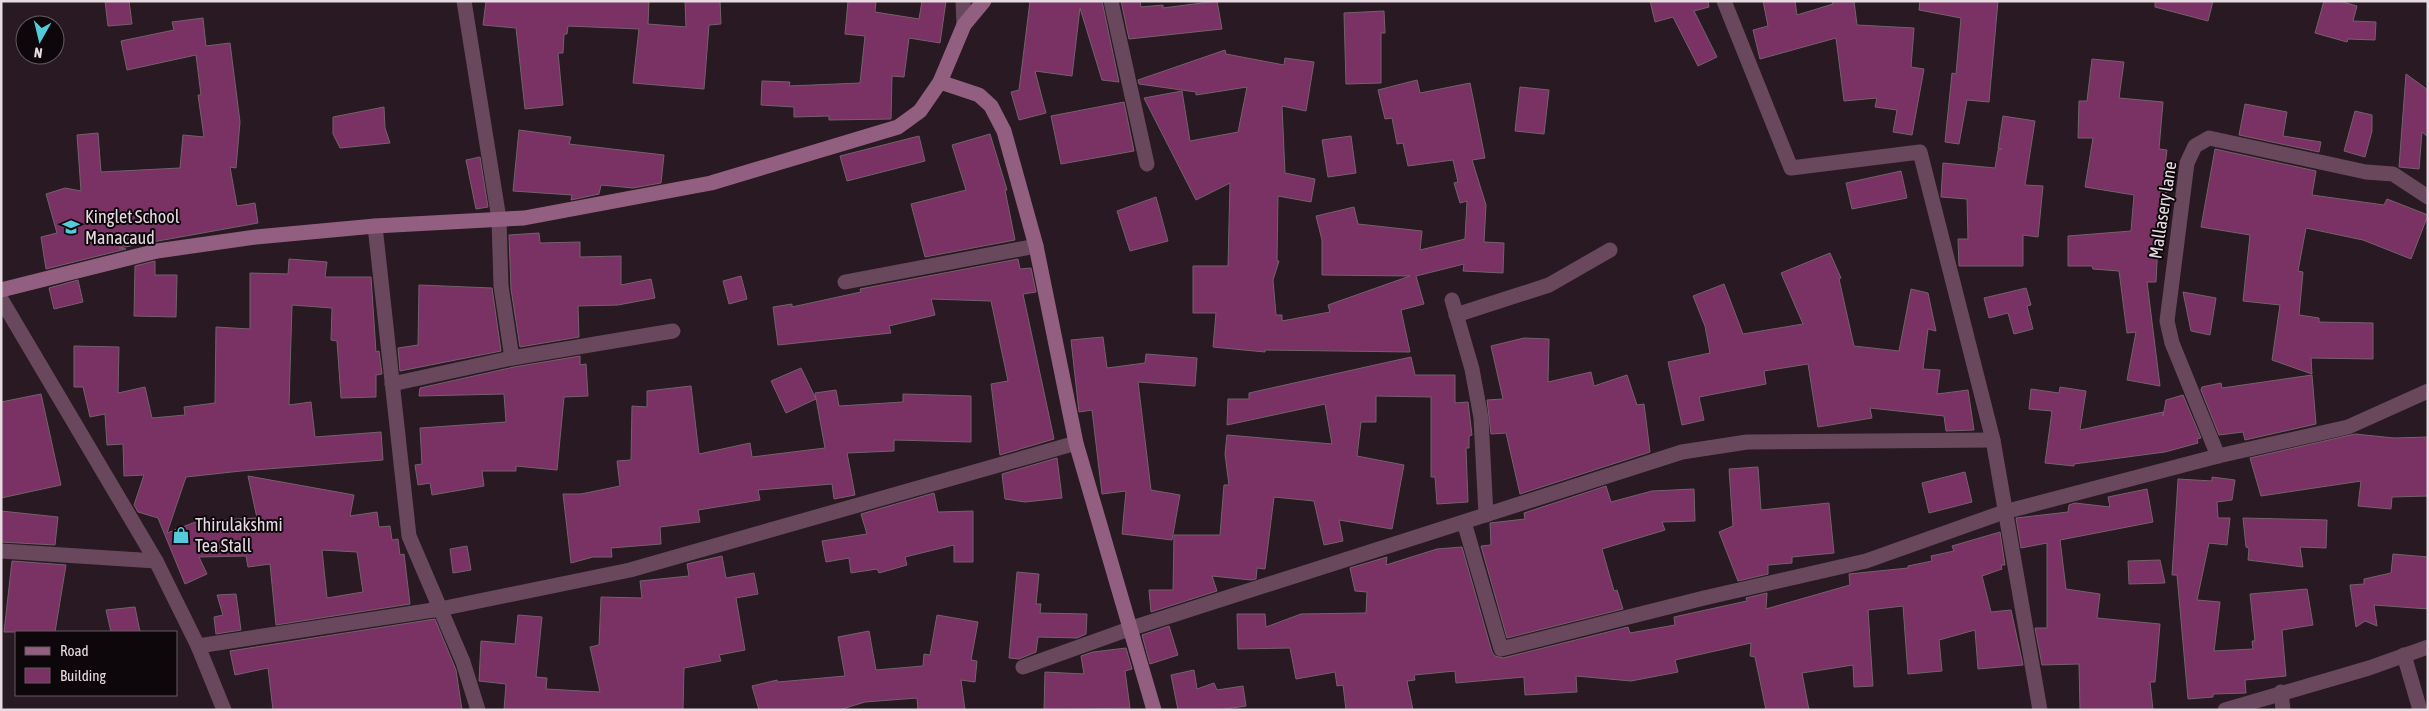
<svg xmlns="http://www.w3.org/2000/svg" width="2429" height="711" font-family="'Asap Condensed',sans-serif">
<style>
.building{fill:#7a3163;stroke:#74616c;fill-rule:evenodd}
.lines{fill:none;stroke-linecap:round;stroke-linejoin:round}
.street{stroke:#69485d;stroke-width:15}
.secondary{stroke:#935f80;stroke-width:15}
.labels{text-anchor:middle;stroke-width:4;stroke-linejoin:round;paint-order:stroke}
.street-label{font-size:18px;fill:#e6dbe1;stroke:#0d060a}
.poi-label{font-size:18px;fill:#e6dbe1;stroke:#0d060a;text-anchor:start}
</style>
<rect width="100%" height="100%" fill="#281923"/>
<g class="building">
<path d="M105 1H129L132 24 108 26Z"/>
<path d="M486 1H649L648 24 686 27 685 1H720L721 24 709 25 704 89 633 83 639 29 568 26 567 34H564L563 53H558L563 105 525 109 516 28 483 25Z"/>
<path d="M848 1H876L875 12 919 19 922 1H946L940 43 909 38 904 77 892 76 891 119 829 120V116L794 117V107L761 105 762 81 790 82 789 86 860 83 865 36 845 34Z"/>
<path d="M1030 1H1102L1119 82 1102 80 1080 8 1072 76 1035 71 1046 113 1019 120 1011 92 1019 90Z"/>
<path d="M1121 1H1140L1141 7 1163 5V8L1217 1 1222 29 1129 39Z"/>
<path d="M1650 1H1708L1709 7 1694 11 1717 57 1698 66 1673 17 1655 22Z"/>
<path d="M1763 1H1795L1797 15 1833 4 1832 1H1854L1857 25 1914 28 1911 67 1924 69 1912 135 1893 132 1897 110 1875 107 1877 98 1844 101 1836 38 1760 59 1753 30 1768 26Z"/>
<path d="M1920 1H1998L1989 102 1967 100 1959 144 1945 142 1952 73 1956 74 1961 18 1919 10Z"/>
<path d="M2155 1H2213L2208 21 2155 7Z"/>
<path d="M2324 1H2339L2357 6 2353 21 2376 22 2375 40 2348 39 2347 42 2315 33Z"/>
<path d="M1384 11 1385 33H1381V83L1346 84 1344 13Z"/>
<path d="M203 18 206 46 230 43 240 122 236 168 230 167 237 206 255 203 258 223 119 248 126 249 46 269 41 237 57 233 46 194 65 188 81 191 77 135 98 133 101 172 180 168 183 135 204 137 198 95H201L196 55 127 70 121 41 174 30 172 22Z"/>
<path d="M1225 50 1226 54 1284 65 1285 58 1314 62 1306 111 1282 106 1285 173 1315 179 1311 202 1278 196 1277 261H1279L1273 280 1276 315H1282V321L1330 312 1328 305 1410 276 1322 275V240L1316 216 1354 207 1358 224 1422 231 1420 250 1465 239 1467 201 1460 203 1454 183 1458 182 1453 160 1408 166 1403 143 1397 144 1392 118 1385 119 1378 90 1417 80 1420 93 1470 83 1485 158 1472 160 1486 205 1484 242 1504 243 1503 273 1463 271 1464 264 1416 276 1424 304 1401 310 1410 352 1265 350V352L1213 347 1216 313H1193V266H1228L1230 183 1196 200 1144 98 1182 91 1190 141 1238 132 1247 87 1196 95V92L1139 84 1138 80Z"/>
<path d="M2092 59 2124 62 2119 98 2163 102 2159 149 2167 150 2163 182 2167 183 2161 243H2158L2156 282H2147L2160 386 2127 380 2136 332 2127 333 2119 271 2093 269 2092 266H2068V236L2131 231 2134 195 2085 187 2093 138H2078L2079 101H2087Z"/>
<path d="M2406 74 2428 90V137L2422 132 2419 169 2399 167Z"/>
<path d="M1520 87 1549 90 1544 134 1515 131Z"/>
<path d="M1124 102 1134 151 1061 164 1051 116Z"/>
<path d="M2245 104 2287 112 2283 136 2321 142 2319 152 2239 135Z"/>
<path d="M384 107 385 128 390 143 340 148 333 134V117Z"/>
<path d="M2355 111 2372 115V131L2365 157 2344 151Z"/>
<path d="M2003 116 2035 121 2025 185 2043 186 2038 237 2023 235V266H1959L1958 239H1968L1967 199 1941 197 1943 163 1995 168 1998 150 2002 149H1998Z"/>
<path d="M519 130 571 137 569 144 664 155 661 183 633 188 601 185 599 194 571 200 572 195 513 191Z"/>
<path d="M990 134 1007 190H1005L1015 240 925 257 911 204 966 190 952 145Z"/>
<path d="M919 136 925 161 847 181 840 156Z"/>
<path d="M1351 136 1356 173 1328 177 1322 140Z"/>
<path d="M2215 149 2316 171 2312 195 2384 205 2387 199 2428 215 2411 259 2363 240 2306 228 2298 271 2303 272 2299 315 2319 318V322L2373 323V359L2311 358 2312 374 2272 360 2280 305 2243 301 2250 235 2201 227Z"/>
<path d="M480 157 488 207 476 209 466 160Z"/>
<path d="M1901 171 1907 198 1852 209 1846 183Z"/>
<path d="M1156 197 1168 241 1130 251 1117 211Z"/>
<path d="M539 233 540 243 580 242V257L621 256V285L651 279 655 298 618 305 578 306 579 337 520 347 511 289 509 235Z"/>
<path d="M1830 253 1841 278 1839 279 1854 346 1899 351 1911 289 1928 293 1936 331 1928 329 1923 369 1940 370 1937 394 1968 390 1974 430 1946 431 1944 416 1870 408 1872 418 1818 427 1808 364 1764 371 1766 384 1699 397 1704 420 1682 425 1668 362 1710 353 1705 326 1693 296 1724 284 1743 334 1803 324 1781 273Z"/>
<path d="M289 259 327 262 325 277H371L376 352 379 351 382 374 376 375V397L341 398 337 341 331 340 332 308 292 305 289 405 311 402 315 437 381 432 383 460 241 471 186 477 167 533 198 521 257 518 248 476 354 495 350 516 377 512 379 527 390 526 392 540 398 539 400 555 404 554 410 604 276 625 270 564 248 567 246 556 199 557 207 574 185 584 158 518 138 512 134 505 144 475 124 476 123 444 107 445 105 414 90 417 83 387H74V346L119 347 118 393 145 387 152 418 185 415 184 407 215 403 216 327 250 329V273L288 274ZM322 550 357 552 363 592 327 598Z"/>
<path d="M1018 259 1020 269 1031 268 1036 292 1023 294 1054 439 1000 455 991 384 1008 381 991 301 931 299 935 315 889 326 891 333 778 345 773 307 792 304V307L861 292 860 289Z"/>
<path d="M155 261V275H177L176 317 134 316 135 266Z"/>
<path d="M741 276 747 299 729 304 723 281Z"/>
<path d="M78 280 83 302 54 309 49 288Z"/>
<path d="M419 285 492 288 501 351 400 371 398 348 418 345Z"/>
<path d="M2026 288 2031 305 2027 306 2033 329 2014 334 2008 313 1989 318 1984 298Z"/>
<path d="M2183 292 2216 298 2210 335 2191 331Z"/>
<path d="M1103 337 1107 368 1145 363 1146 354 1197 358 1195 386 1138 382 1151 490 1180 495 1172 540 1122 534 1126 491 1102 494 1092 410 1079 412 1071 340Z"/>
<path d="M1524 338 1549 339 1548 382 1591 372 1594 386 1627 375 1637 405 1644 404 1650 452 1520 494 1506 433 1491 434 1487 400 1503 399 1491 346Z"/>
<path d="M580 356V365L586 364 588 396 564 397 557 470 516 466V471H482L484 486 432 495 430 483 418 485 415 465 422 464 420 428 506 422 504 394 419 396 420 388 514 367Z"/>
<path d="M1411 357 1415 375H1455V403L1468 402 1472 435 1469 436V448H1466L1468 502 1437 504 1435 477H1431V397L1376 396V422H1361L1357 456 1404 465 1392 529 1339 520 1343 541 1324 545 1314 501 1274 497 1265 569 1257 568 1256 579 1251 580 1212 576 1217 591 1151 612 1149 590H1173L1174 535H1220L1224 485H1229L1225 454 1227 435 1332 444 1325 404 1227 425 1228 399H1249V393Z"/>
<path d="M801 368 816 399 786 413 771 381Z"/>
<path d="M2312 375 2316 424 2245 440 2243 432 2219 435 2201 390 2202 387 2221 383 2222 388Z"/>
<path d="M691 386 699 454 750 443 752 457 825 448 815 393 836 390 839 406 903 402V394L971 396V442L894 440V451L847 453 855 495 834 499 832 484 758 490 760 500 698 510 700 522 660 527 661 544 611 548 612 557H593L571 563 563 494H581L620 486 617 461 631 460 632 406 647 407V391Z"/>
<path d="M2060 387 2086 391 2080 430 2163 412V416L2166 400 2183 395 2201 438 2197 439 2198 443 2165 452 2074 464V466L2045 463 2052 411 2029 409 2031 389 2059 393Z"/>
<path d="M41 394 61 485 1 498V402Z"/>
<path d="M2355 434 2394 438 2428 437V496L2392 497 2391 509 2358 506 2361 481 2261 496 2250 458Z"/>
<path d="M1057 458 1062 498 1025 502 1005 499 1002 474Z"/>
<path d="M1758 467 1761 510 1829 503 1834 553 1792 557V563L1768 565V574L1738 581 1719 532 1733 526 1729 469Z"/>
<path d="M1965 472 1972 502 1929 513 1922 483Z"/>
<path d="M2212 477 2235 480 2232 500 2217 502 2218 518H2230L2227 545 2209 543 2197 600 2220 602 2214 651 2253 649 2252 641H2255L2250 594 2307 589 2313 625 2282 630 2286 676 2245 680 2246 693 2213 694V697L2188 699 2177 575H2172L2178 479 2212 481Z"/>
<path d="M1606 486 1611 502 1652 491 1694 489 1695 521 1662 522 1665 530 1602 549 1614 591 1617 590 1623 609 1507 638 1481 546 1491 545 1490 523 1525 519 1524 513Z"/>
<path d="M2147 489 2153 522 2060 540 2066 589 2100 594 2097 618 2160 624 2155 682H2150L2153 710H2080L2079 664 2042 665 2035 628H2047V543L2021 548 2016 518 2068 512 2069 505 2075 503 2110 507 2108 497Z"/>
<path d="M934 493 938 512 973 511V562H954V545L905 557 907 565 879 573 877 569 851 573 849 558 826 562 822 541 867 534 861 514Z"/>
<path d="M1 511 58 517 55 545 1 542Z"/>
<path d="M2243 518 2327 520 2326 548 2300 547 2303 567 2248 560 2249 548 2246 547Z"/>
<path d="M2000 532 2005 565H2001L2002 569 1982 576 1991 612 2011 610 2023 665 1978 669 1975 630 1939 640 1942 671 1908 674 1903 606 1868 610 1873 686 1854 687 1853 665 1802 673 1809 710H1766L1755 657 1750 656 1751 643 1675 660 1678 672 1631 681 1576 676 1577 692 1525 695 1524 677 1456 683 1455 671 1414 675 1415 680 1407 681 1413 710H1346L1343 685 1337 686 1335 672 1296 679 1290 648 1238 649 1237 614H1265L1266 627 1301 614 1366 613 1367 592 1355 591 1350 568 1387 557 1386 565 1437 549 1462 547 1492 652 1495 656 1503 658 1628 627 1630 633 1675 625 1674 617 1747 601 1746 598 1767 593 1766 609 1850 585 1849 574 1908 568V566L1932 561 1931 556 1954 551 1952 546Z"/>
<path d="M467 546 471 570 453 573 450 549Z"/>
<path d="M2393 554 2428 557V609L2374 605 2377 626 2365 621 2356 627 2350 585 2364 584V579L2391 573Z"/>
<path d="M722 556 726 578 754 573 758 594 736 598 745 650 719 655 721 661 684 668 683 710H504L506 684 479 681 481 641 515 644 518 615 542 617 536 677 547 678 546 689 600 692 590 647 599 645 601 597 642 598 640 581 689 576 687 564Z"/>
<path d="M2160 560 2165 583 2129 584 2128 561Z"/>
<path d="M12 561 66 565 55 632H4Z"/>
<path d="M1017 572 1039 574 1036 604H1041L1040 613 1087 614 1086 634 1077 638 1038 637 1036 652 1019 659 1009 658Z"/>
<path d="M236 594 241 630 216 634 214 617 223 615 217 595Z"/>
<path d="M135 607 140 632H111L106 610Z"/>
<path d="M937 615 978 622 971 660 977 661 975 682 961 680 965 710H918L917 698 865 702 839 710H759L752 686 777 680 778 682 845 676 838 637 869 631 876 670 923 666 924 654 930 655Z"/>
<path d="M435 619 456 670 462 710H273L268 668 235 675 230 651Z"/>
<path d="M1169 626 1178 655 1150 664 1142 635Z"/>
<path d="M1126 648 1132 669 1125 671 1130 708 1044 710 1045 672 1084 674 1081 656 1093 652Z"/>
<path d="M1194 670 1197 689 1214 683 1217 690 1243 686 1246 706 1218 710H1178L1171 675Z"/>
</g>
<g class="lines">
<g class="street">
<path d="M464 1 499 219 501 286 512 358"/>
<path d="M963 1 964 25"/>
<path d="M1111 1 1147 164"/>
<path d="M1724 1 1791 168 1920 152 1993 440 2040 710"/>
<path d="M375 226 409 536 463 662 478 710"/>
<path d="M845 282 1036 246"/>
<path d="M1 299 156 561 198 646 224 710"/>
<path d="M1452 300 1472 369 1481 418 1486 515"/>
<path d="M1456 315 1549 285 1610 250"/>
<path d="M392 384 512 358 673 331"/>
<path d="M2218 456 2172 343 2167 321 2187 163 2195 146 2209 138 2366 172 2393 174 2428 197"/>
<path d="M1464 522 1501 649 1704 598 1866 561 2004 512 2218 456 2348 427 2428 391"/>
<path d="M1 551 156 561"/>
<path d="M198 646 440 609 630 570 1076 443"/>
<path d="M2404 655 2420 710"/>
<path d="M1023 667 1129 629 1682 452 1747 442 1993 440"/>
<path d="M2281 692 2283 710"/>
<path d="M2225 710 2369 668 2428 647"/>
</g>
<g class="secondary">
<path d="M940 82 979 95 991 106 1004 131 1036 246 1076 443 1154 710"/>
<path d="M1 290 157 251 256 237 375 226 524 218 711 183 898 127 920 111 940 82 964 25 984 1"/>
</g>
</g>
<defs>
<g id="school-bare" transform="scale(1.35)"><path d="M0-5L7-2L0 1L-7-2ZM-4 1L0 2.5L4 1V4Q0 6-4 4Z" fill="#53cbdb" stroke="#0d060a" stroke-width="2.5" paint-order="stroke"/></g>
<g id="shop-bare" transform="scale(1.35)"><path d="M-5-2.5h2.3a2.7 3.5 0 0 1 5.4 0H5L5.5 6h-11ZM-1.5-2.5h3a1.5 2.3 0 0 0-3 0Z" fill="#53cbdb" stroke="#0d060a" stroke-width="2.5" paint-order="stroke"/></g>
</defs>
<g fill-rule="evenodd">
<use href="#school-bare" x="71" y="227"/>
<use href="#shop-bare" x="181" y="535"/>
</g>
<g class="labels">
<g class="street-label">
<text transform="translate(2163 210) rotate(-81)" y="6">Mallasery lane</text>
</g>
<g class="poi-label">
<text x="85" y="223">Kinglet School<tspan x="85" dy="21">Manacaud</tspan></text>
<text x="195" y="531">Thirulakshmi<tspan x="195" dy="21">Tea Stall</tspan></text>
</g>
</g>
<rect width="2429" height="711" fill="none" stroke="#e6dbe1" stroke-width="5"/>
<rect x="15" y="631" width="162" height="65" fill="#0d060a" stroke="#645b60"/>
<rect x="25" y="647" width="25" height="8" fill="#935f80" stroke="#645b60"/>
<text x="60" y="656" font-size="15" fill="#e6dbe1">Road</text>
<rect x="25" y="668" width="25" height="15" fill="#7a3163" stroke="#645b60"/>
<text x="60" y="681" font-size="15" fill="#e6dbe1">Building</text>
<g transform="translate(40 40) rotate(188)"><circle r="24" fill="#0d060a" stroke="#645b60"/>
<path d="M0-4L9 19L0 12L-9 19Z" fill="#53cbdb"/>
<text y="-8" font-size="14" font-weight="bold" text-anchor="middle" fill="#e6dbe1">N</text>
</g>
</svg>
